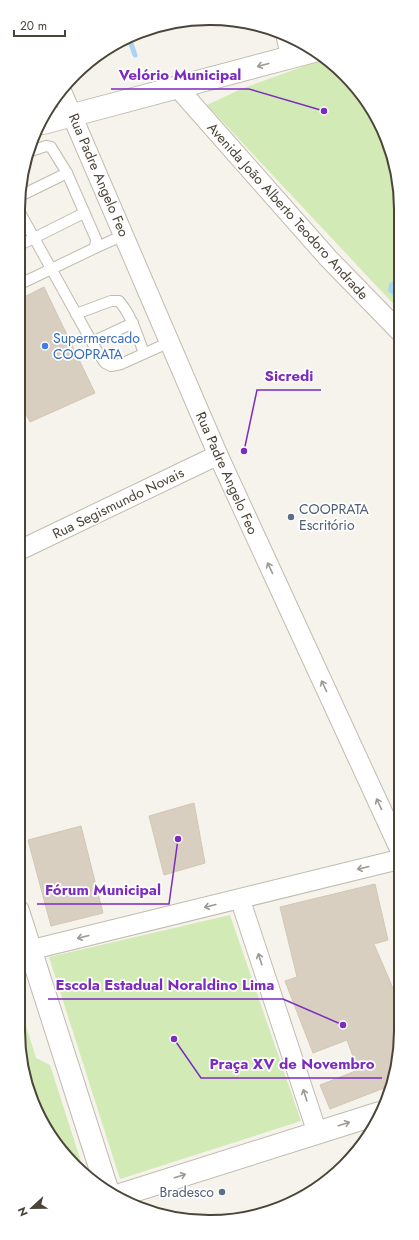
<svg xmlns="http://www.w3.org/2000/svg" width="419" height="1240" font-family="Jost,sans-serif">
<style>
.green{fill:#d2eab5}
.water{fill:#a9d4f2}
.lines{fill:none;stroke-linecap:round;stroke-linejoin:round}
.stream{stroke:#a9d4f2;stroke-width:5}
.building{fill:#d8cfc1;stroke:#d3c7b4}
.service-casing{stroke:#c2bbae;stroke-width:12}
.minor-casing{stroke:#c2bbae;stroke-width:21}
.tertiary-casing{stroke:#c2bbae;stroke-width:24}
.service{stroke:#fff;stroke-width:10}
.minor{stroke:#fff;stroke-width:19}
.tertiary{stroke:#fff;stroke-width:22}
.oneway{stroke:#9c9892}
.shop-dot{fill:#3f7fe0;stroke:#fff;stroke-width:1.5}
.service-dot{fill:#5c6f8a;stroke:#fff;stroke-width:1.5}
.labels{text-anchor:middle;stroke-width:3.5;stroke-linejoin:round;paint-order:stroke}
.street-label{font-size:14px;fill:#4b4439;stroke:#fff}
.shop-label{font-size:14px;fill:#366cbe;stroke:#fff;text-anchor:start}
.service-label{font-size:14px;fill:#4e5e75;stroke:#fff;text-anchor:start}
.rim{fill:none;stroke:#4b4439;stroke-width:2}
.leader{fill:none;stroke:#7b2cbf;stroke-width:1.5}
.callout-dot{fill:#7b2cbf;stroke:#fff;stroke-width:1.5}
.callout-label{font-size:15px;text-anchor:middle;font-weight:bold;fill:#7b2cbf;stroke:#fff;stroke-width:3.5;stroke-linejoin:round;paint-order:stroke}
</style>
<rect width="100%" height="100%" fill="#f6f3ec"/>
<g class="green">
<path d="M324 59 354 83 386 136 399 185 400 311 207 105 241 89Z"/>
<path d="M230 915 301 1121 120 1179 49 957Z"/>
<path d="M18 999 36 1058 50 1065 84 1171 66 1157 32 1104 18 1030Z"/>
</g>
<path class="water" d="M400 276V302L388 291 389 284Z"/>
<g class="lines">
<path class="stream" d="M129 38 135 55"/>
</g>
<g class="building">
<path d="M44 287 95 393 30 422 18 399V300Z"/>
<path d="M194 803 205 863 164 875 149 816Z"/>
<path d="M81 826 103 913 51 926 28 840Z"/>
<path d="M375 884 388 940 374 944 401 1007V1030L395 1080 392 1085 330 1109 320 1085 358 1070 347 1040 313 1053 285 981 297 977 280 907Z"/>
</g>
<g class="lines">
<g class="service-casing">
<g id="service">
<path d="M20 196 67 173"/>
<path d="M18 209 98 353 105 363 111 366 121 364 170 342"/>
<path d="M18 246 84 213"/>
<path d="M95 248 124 235"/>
<path d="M18 285 95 248 96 239 67 173 51 147 46 146 28 152"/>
<path d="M76 314 111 301H119C132 316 137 335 144 353"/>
<path d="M92 342 133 323"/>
</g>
</g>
<g class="minor-casing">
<g id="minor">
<path d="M286 36 291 57"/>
<path d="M178 88 328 258 400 332"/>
<path d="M61 90 218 455 401 852"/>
<path d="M18 551 218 455"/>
<path d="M240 899 317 1132"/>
<path d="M18 953 401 859"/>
</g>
</g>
<g class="tertiary-casing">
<g id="tertiary">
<path d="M43 123 314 51"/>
<path d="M18 911 107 1189"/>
<path d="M117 1196 380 1113"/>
</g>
</g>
<use href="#service" class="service"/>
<use href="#minor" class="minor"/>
<use href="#tertiary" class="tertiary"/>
</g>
<defs><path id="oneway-shaft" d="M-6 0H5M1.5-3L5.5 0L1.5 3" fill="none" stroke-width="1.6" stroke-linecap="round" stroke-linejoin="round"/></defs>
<g class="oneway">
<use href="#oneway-shaft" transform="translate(263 65) rotate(165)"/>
<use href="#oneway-shaft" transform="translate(270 568) rotate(-115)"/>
<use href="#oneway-shaft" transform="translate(324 686) rotate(-115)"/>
<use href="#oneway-shaft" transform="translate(379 804) rotate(-115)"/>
<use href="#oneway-shaft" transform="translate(363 868) rotate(166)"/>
<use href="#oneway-shaft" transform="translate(210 906) rotate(166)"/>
<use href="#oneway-shaft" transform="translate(83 937) rotate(166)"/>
<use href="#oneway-shaft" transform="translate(260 959) rotate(-108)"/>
<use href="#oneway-shaft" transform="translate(305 1095) rotate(-108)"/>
<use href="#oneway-shaft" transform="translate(344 1124) rotate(-18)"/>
<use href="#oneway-shaft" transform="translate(180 1176) rotate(-18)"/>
</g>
<circle class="shop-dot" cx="45" cy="346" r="4"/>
<g class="service-dot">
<circle cx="291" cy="517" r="4"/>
<circle cx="222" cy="1192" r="4"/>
</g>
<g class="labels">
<g class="street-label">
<text transform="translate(99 175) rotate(67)" y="5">Rua Padre Angelo Feo</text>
<text transform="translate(288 211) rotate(48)" y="5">Avenida João Alberto Teodoro Andrade</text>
<text transform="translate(227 473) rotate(66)" y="5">Rua Padre Angelo Feo</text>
<text transform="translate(118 503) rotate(-26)" y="5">Rua Segismundo Novais</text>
</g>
<g class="shop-label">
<text x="53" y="343">Supermercado<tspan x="53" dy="16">COOPRATA</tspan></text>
</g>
<g class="service-label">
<text x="299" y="514">COOPRATA<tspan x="299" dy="16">Escritório</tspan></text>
<text x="214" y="1197" text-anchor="end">Bradesco</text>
</g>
</g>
<path d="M0 0H419V1240H0ZM209 25H210A184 184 0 0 1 394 209V1031A184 184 0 0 1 210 1215H209A184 184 0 0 1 25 1031V209A184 184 0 0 1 209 25Z" fill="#fff" fill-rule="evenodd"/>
<path class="rim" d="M209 25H210A184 184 0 0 1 394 209V1031A184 184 0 0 1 210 1215H209A184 184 0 0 1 25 1031V209A184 184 0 0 1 209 25Z"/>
<path class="leader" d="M324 111L249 89H111M244 451L257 390H321M178 839L169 904H37M343 1025L283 999H48M174 1039L201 1078H382"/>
<g class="callout-dot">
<circle cx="324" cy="111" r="4"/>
<circle cx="244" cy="451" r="4"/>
<circle cx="178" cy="839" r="4"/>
<circle cx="343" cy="1025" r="4"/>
<circle cx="174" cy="1039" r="4"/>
</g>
<g class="callout-label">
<text x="180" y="80">Velório Municipal</text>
<text x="289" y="381">Sicredi</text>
<text x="103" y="895">Fórum Municipal</text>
<text x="165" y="990">Escola Estadual Noraldino Lima</text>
<text x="292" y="1069">Praça XV de Novembro</text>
</g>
<g transform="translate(32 1208) rotate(248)" stroke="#ffffff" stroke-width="3" paint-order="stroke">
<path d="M0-3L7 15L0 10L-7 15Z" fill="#4b4439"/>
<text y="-6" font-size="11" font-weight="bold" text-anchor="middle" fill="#4b4439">N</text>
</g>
<path d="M14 30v6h51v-6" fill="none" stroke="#4b4439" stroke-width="2"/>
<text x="20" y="30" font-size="12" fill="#4b4439" stroke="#ffffff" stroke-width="3" paint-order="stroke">20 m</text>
</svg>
